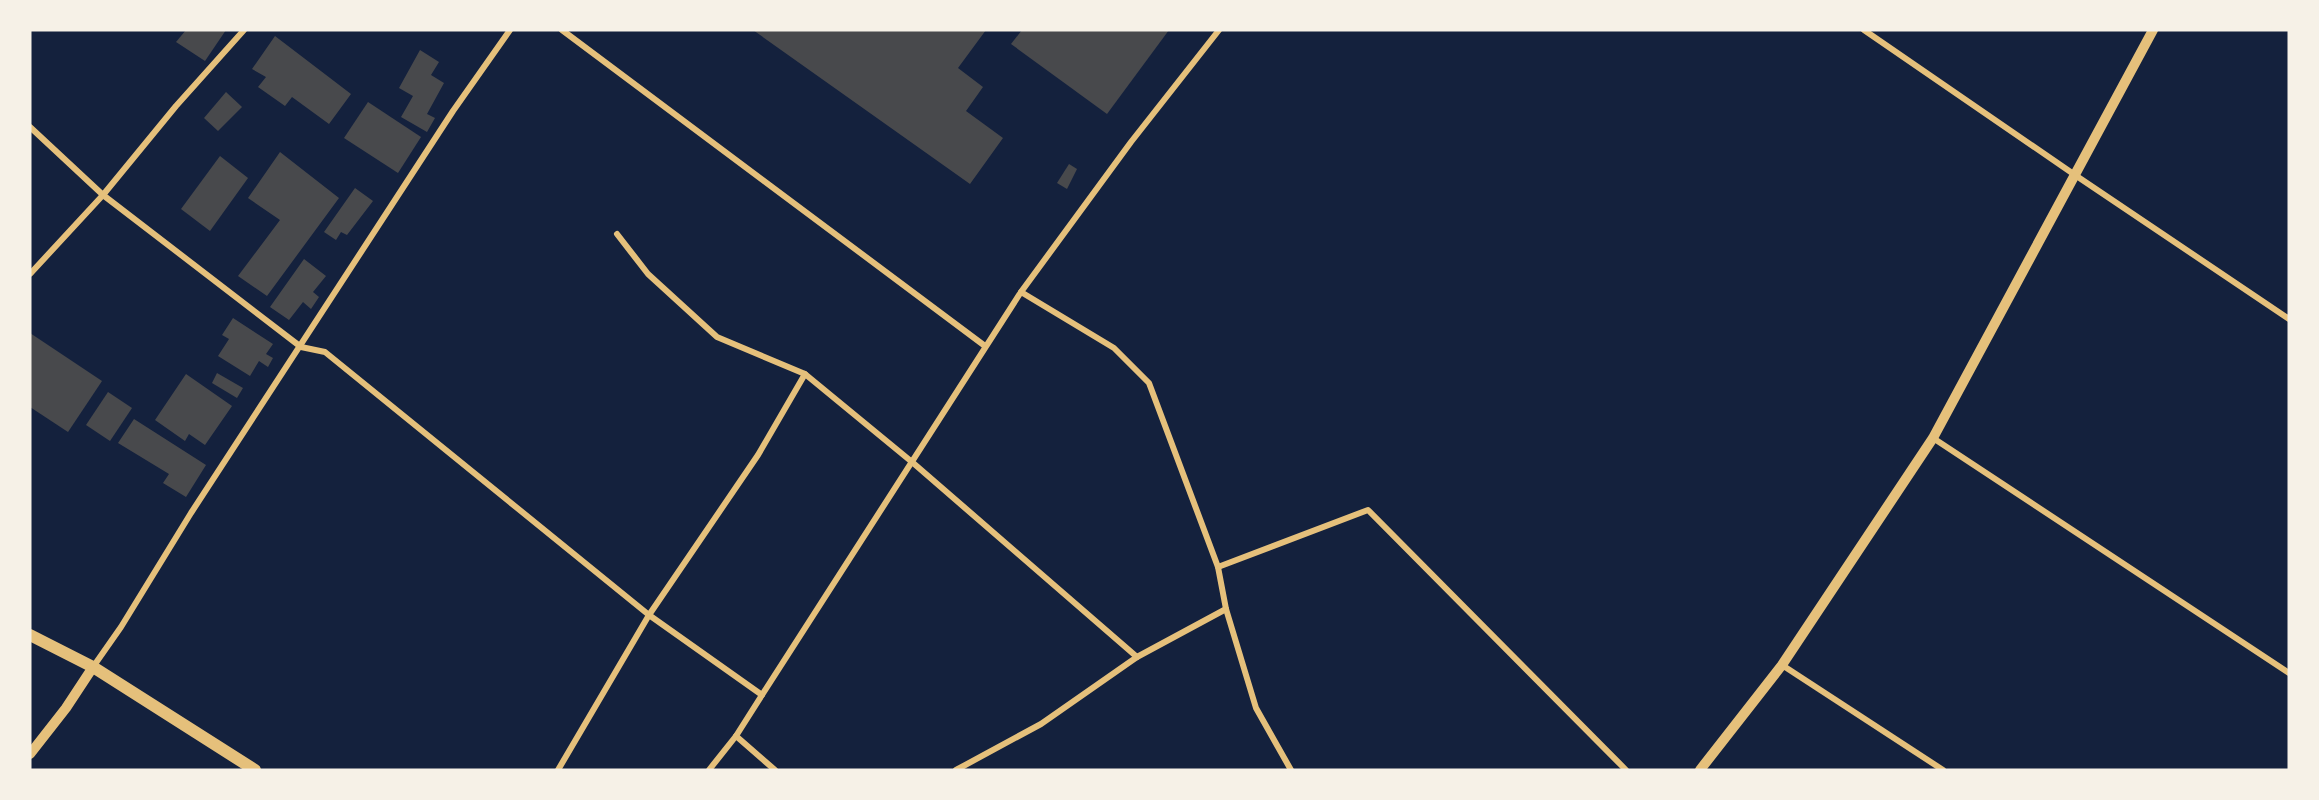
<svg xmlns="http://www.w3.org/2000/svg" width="2319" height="800" font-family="'Open Sans',sans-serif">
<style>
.building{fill:#48494c}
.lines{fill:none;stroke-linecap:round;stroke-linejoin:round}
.minor{stroke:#e5c07b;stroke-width:6}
.tertiary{stroke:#e5c07b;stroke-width:10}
.secondary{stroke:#e5c07b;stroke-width:12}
</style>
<rect width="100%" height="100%" fill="#14213d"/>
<g class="building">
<path d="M186 30H226L205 61 176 42Z"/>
<path d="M753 30H986L958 68 983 87 966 111 1003 138 970 184Z"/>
<path d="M1022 30H1169L1107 114 1011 44Z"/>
<path d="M275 36 351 94 329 124 292 97 285 106 258 87 266 77 252 69Z"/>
<path d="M420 50 439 62 431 75 444 83 427 114 435 118 427 132 401 117 413 96 399 88Z"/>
<path d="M226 92 242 107 218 131 204 118Z"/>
<path d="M368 102 421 137 398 173 344 138Z"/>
<path d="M280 152 339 198 267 296 238 276 280 220 248 198Z"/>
<path d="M220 156 248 178 210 231 181 209Z"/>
<path d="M1069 164 1077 169 1067 189 1057 183Z"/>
<path d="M355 188 373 201 347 235 341 232 336 240 324 232Z"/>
<path d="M304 259 326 276 313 292 319 297 311 309 303 302 289 320 270 307Z"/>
<path d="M233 318 273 344 266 354 273 358 268 367 259 361 250 376 218 356 229 339 222 335Z"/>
<path d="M30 333 102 381 68 432 30 407Z"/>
<path d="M217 373 243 388 237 398 212 383Z"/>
<path d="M186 374 232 406 205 445 189 434 185 441 155 420Z"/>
<path d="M108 392 132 408 110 441 86 425Z"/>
<path d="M134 419 206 465 186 497 163 483 169 474 118 443Z"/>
</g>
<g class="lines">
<g class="minor">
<path d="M562 30 985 346"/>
<path d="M1864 30 2075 175 2289 319"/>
<path d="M30 127 103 195 301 347 325 352 649 615 762 695"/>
<path d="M617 234 648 274 717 337 805 374 912 462 1137 657"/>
<path d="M30 274 103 195 176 106 244 30"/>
<path d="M1021 292 1114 348 1149 383 1218 567 1226 609 1256 708 1291 770"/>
<path d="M1933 438 2289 673"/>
<path d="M1218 567 1368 510 1626 770"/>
<path d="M1782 665 1943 770"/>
<path d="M93 667 121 627 191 513 453 111 510 30"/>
<path d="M736 736 775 770"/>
<path d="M558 770 649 615 758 455 805 374"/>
<path d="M709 770 736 736 762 695 1021 292 1131 142 1219 30"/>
<path d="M956 770 1041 724 1137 657 1226 609"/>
</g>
<g class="tertiary">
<path d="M30 754 66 708 93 667"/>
<path d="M1700 770 1782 665 1933 438 2153 30"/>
</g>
<path class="secondary" d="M30 635 93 667 255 770"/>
</g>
<rect width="2319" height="800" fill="none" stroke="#f6f1e7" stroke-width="63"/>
</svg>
